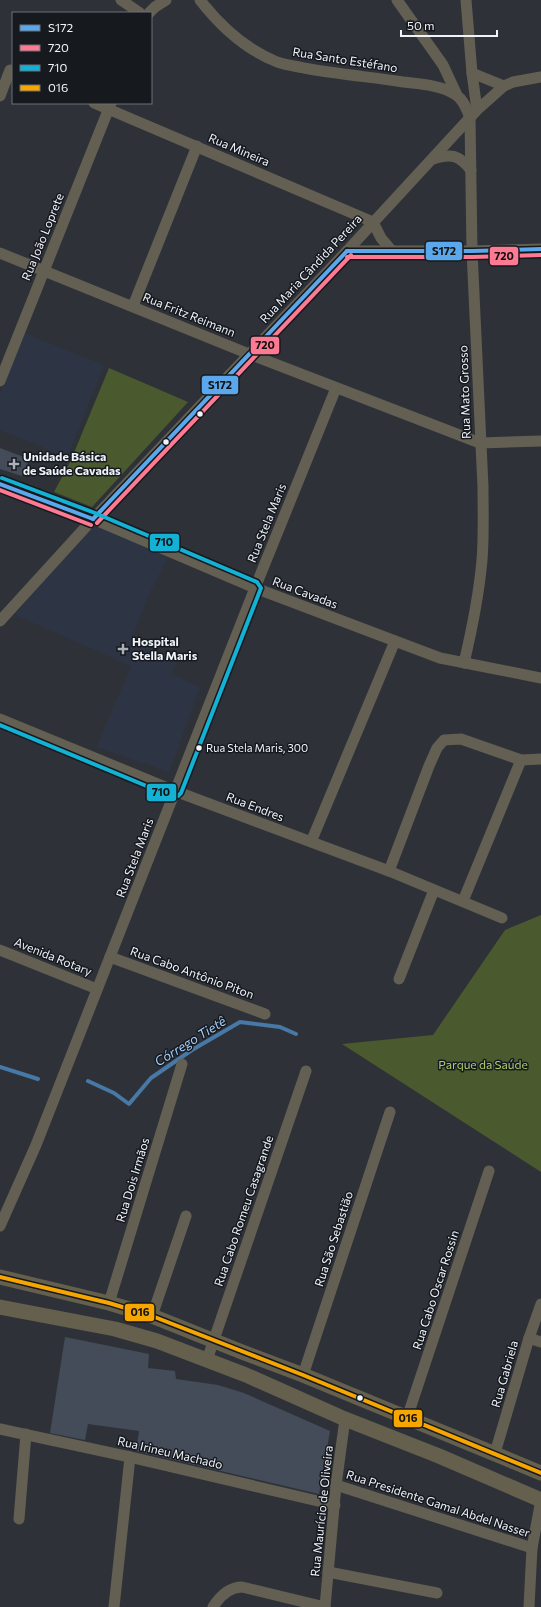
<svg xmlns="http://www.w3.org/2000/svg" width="541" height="1607" font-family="Commissioner,sans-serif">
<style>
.built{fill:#2d3544}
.green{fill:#4b592e}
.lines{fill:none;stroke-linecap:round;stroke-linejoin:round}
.stream{stroke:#4778a6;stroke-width:4}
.building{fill:#444c59}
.minor{stroke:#635f53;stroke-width:11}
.secondary{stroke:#655f4d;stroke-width:15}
.bus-1-casing{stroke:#16191e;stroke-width:7}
.bus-2-casing{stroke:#16191e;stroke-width:7}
.bus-3-casing{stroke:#16191e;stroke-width:7}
.bus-4-casing{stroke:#16191e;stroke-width:7}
.bus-1{stroke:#5aa8eb;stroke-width:4}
.bus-2{stroke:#fe7a93;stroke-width:4}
.bus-3{stroke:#13b2d5;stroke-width:4}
.bus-4{stroke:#f7a600;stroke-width:4}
.bus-dot{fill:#eff3fa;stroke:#16191e;stroke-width:1.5}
.poi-dot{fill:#abafb6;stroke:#16191e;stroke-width:1.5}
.labels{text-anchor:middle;stroke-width:3;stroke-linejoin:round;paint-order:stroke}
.bus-label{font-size:11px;fill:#eff3fa;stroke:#16191e;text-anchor:start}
.street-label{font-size:12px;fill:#eff3fa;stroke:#16191e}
.poi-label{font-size:12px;font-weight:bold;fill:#eff3fa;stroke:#16191e;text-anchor:start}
.park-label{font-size:12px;fill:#afcd6e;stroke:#16191e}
.water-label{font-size:13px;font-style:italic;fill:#a5cffb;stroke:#16191e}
.line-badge{stroke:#16191e;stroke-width:1.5}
.pale-badge-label{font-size:11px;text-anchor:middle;font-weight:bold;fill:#111}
</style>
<rect width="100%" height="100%" fill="#2e3238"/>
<g class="built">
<path d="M24 333 104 365 67 457 0 430V394Z"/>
<path d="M93 522 168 557 151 590 131 640 178 659 171 674 200 687 169 772 97 747 131 666 15 615Z"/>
</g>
<g class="green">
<path d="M109 368 188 402 92 507 54 492 71 460Z"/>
<path d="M541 915V1172L342 1044 433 1035 505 930Z"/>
</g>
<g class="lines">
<g class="stream">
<path d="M0 1067 38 1079"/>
<path d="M88 1081 114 1093 129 1104 151 1078 192 1050 240 1022 280 1027 296 1034"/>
</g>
</g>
<g class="building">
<path d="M0 448 29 459 22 476 0 469Z"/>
<path d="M65 1337 149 1354 148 1368 175 1371 176 1379 218 1385 244 1393 330 1431 319 1494 136 1451 139 1431 88 1424 85 1440 50 1433Z"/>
</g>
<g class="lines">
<g class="minor">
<path d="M121 0 140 13"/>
<path d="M200 0C221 27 245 49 277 62 286 65 295 66 304 68 337 74 370 77 403 82 420 84 442 85 456 95 464 100 467 110 470 118L472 251 483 487C483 511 484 536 482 560 479 595 472 629 464 663"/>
<path d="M397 0 443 65 457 95"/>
<path d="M466 0 472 73 477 110"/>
<path d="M149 13 155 7 166 0"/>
<path d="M472 73 504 86"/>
<path d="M0 96 10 70"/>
<path d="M94 103 373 222 381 238 392 251"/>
<path d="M433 159C451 153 459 155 471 170"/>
<path d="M347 251H472L541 249"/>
<path d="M0 253 249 354 480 443 541 441"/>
<path d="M133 306 197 146"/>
<path d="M0 381 111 103"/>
<path d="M0 484 93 519 255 588 440 658 541 678"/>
<path d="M0 621 93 519 347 251 477 110 504 86 513 82 541 77"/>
<path d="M0 719 175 791 389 871 502 918"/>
<path d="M311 842 395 641"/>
<path d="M389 871 429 766 437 748 444 740 461 739 521 760 541 759"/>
<path d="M463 901 521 760"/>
<path d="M0 950 97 989"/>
<path d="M110 957 265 1014"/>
<path d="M399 979 434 890"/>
<path d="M0 1226 36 1145 255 588 336 388"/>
<path d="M109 1303 182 1064"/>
<path d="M152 1316 186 1216"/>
<path d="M529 1338 541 1342"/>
<path d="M207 1360 306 1071"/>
<path d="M303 1375 390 1112"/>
<path d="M407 1418 489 1171"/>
<path d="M0 1429 130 1457 335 1505"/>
<path d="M495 1453 529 1338 541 1304"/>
<path d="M336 1485 532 1548"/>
<path d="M19 1519 26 1434"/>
<path d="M328 1572 437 1593"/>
<path d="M114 1607 130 1457"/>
<path d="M213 1607C220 1596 229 1587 242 1587L325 1607"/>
<path d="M325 1607 336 1485 345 1419"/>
<path d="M529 1607 532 1548 541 1500"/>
</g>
<g class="secondary">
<path d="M0 1277 109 1303 152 1316 242 1352 303 1375 541 1473"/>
<path d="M0 1307 115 1329 157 1341 246 1375 345 1419 439 1456 541 1500"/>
</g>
<g class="bus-1-casing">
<g id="bus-1">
<path d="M347 251H472L541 249"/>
<path d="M0 484 93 519"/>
<path d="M93 519 347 251"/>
</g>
</g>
<g class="bus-2-casing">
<g id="bus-2">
<path d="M347 257H472L541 255"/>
<path d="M0 490 91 525"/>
<path d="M97 523 351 255"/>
</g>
</g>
<g class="bus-3-casing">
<path id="bus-3" d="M0 725 173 797 178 796 181 793 261 588 257 582 95 513 2 478"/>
</g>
<g class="bus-4-casing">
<path id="bus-4" d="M0 1277 109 1303 152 1316 303 1375 541 1473"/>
</g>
<use href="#bus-1" class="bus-1"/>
<use href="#bus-2" class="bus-2"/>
<use href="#bus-3" class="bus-3"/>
<use href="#bus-4" class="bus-4"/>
</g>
<g class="bus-dot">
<circle cx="200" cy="414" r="3.5"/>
<circle cx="166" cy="442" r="3.5"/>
<circle cx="199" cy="748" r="3.5"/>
<circle cx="360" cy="1398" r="3.5"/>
</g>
<g class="poi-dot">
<path d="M12 458h4v4h4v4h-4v4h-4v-4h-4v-4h4z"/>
<path d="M121 643h4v4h4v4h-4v4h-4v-4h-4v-4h4z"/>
</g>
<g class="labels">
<g class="bus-label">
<text x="206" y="752">Rua Stela Maris, 300</text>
</g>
<g class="street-label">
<text transform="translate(345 60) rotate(9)" y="4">Rua Santo Estéfano</text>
<text transform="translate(239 150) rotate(23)" y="4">Rua Mineira</text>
<text transform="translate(43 237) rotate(-68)" y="4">Rua João Loprete</text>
<text transform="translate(311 269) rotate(-47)" y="4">Rua Maria Cândida Pereira</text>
<text transform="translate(189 315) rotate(22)" y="4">Rua Fritz Reimann</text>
<text transform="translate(465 392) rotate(-92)" y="4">Rua Mato Grosso</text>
<text transform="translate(267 523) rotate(-68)" y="4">Rua Stela Maris</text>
<text transform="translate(305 593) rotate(21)" y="4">Rua Cavadas</text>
<text transform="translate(255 807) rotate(21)" y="4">Rua Endres</text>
<text transform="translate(135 858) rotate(-69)" y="4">Rua Stela Maris</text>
<text transform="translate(53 957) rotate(22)" y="4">Avenida Rotary</text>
<text transform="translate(192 973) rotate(20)" y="4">Rua Cabo Antônio Piton</text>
<text transform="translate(133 1180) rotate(-73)" y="4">Rua Dois Irmãos</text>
<text transform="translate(244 1211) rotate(-71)" y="4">Rua Cabo Romeu Casagrande</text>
<text transform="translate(334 1239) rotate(-72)" y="4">Rua São Sebastião</text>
<text transform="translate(436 1290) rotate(-72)" y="4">Rua Cabo Oscar Rossin</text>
<text transform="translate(505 1374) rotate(-74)" y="4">Rua Gabriela</text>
<text transform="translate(170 1453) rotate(13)" y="4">Rua Irineu Machado</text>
<text transform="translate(438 1504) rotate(18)" y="4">Rua Presidente Gamal Abdel Nasser</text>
<text transform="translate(322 1511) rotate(-84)" y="4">Rua Maurício de Oliveira</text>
</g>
<g class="poi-label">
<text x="23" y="461">Unidade Básica<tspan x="23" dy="14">de Saúde Cavadas</tspan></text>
<text x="132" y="646">Hospital<tspan x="132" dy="14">Stella Maris</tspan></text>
</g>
<g class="park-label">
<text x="483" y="1069">Parque da Saúde</text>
</g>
<g class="water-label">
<text transform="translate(190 1041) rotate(-32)" y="5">Córrego Tietê</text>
</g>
</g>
<g class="line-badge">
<rect x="425" y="241" width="38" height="20" rx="4" fill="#5aa8eb"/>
<rect x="489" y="246" width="30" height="20" rx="4" fill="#fe7a93"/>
<rect x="250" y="336" width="30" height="19" rx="4" fill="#fe7a93"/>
<rect x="201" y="375" width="38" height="20" rx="4" fill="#5aa8eb"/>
<rect x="149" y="533" width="31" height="19" rx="4" fill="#13b2d5"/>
<rect x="146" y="783" width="31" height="19" rx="4" fill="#13b2d5"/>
<rect x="124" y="1303" width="31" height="19" rx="4" fill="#f7a600"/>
<rect x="393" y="1409" width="30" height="19" rx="4" fill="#f7a600"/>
</g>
<g class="pale-badge-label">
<text x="444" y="255">S172</text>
<text x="504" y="260">720</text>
<text x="265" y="349">720</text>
<text x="220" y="389">S172</text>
<text x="164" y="546">710</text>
<text x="161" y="796">710</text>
<text x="140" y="1316">016</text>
<text x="408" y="1422">016</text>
</g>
<rect x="12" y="12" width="140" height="92" fill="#16191e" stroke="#6d7076"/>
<rect x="20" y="25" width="20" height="6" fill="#5aa8eb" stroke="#6d7076"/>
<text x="48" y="32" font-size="12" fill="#eff3fa">S172</text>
<rect x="20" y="45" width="20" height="6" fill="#fe7a93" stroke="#6d7076"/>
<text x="48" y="52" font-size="12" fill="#eff3fa">720</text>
<rect x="20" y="65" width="20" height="6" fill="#13b2d5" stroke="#6d7076"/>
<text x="48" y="72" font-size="12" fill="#eff3fa">710</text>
<rect x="20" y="85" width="20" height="6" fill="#f7a600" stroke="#6d7076"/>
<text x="48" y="92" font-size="12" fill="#eff3fa">016</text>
<path d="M401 30v6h96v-6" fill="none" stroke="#eff3fa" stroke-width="2"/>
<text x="407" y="30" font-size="12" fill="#eff3fa" stroke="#16191e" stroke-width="3" paint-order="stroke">50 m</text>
</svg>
